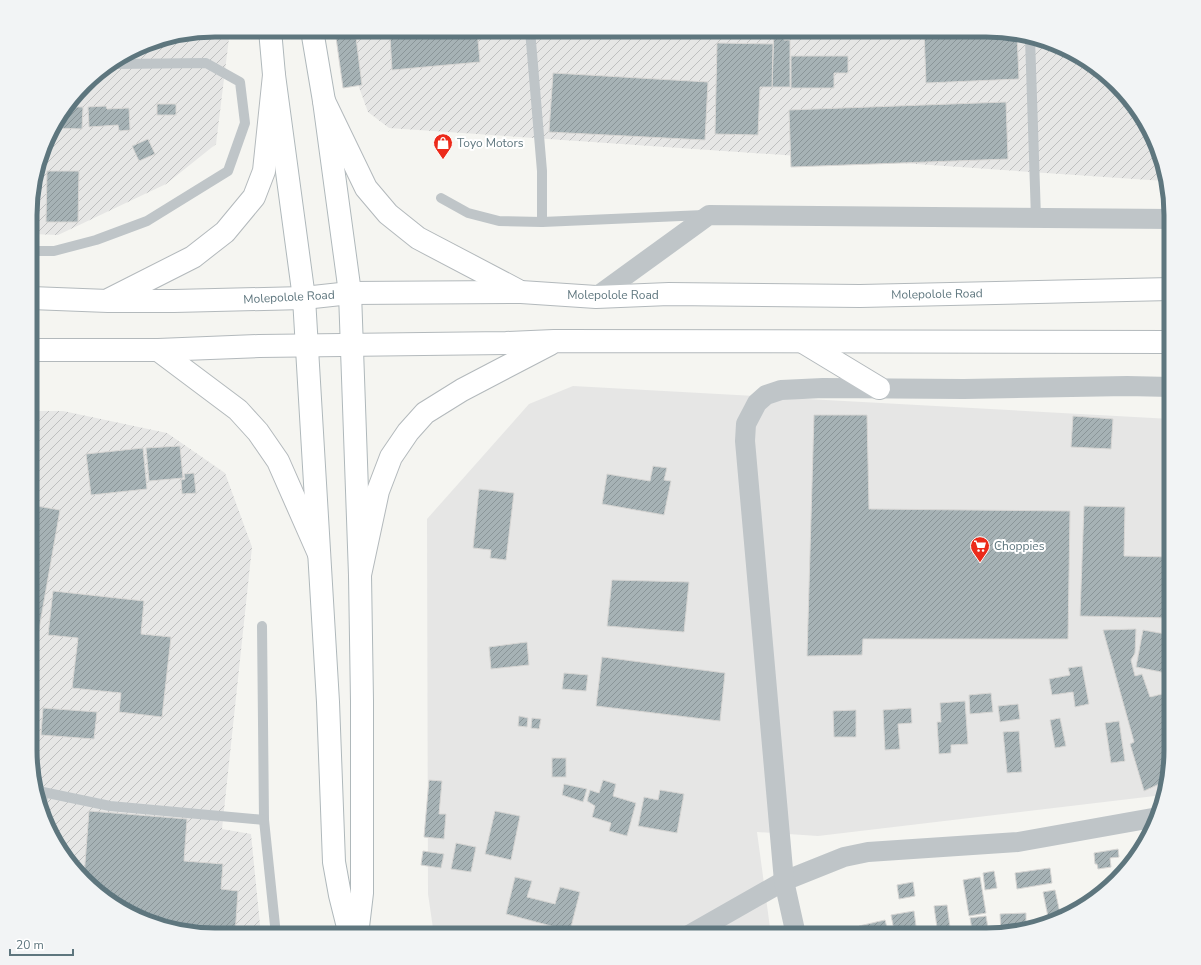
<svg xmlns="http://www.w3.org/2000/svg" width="1201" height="965" font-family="'Nunito Sans',sans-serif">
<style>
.built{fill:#e6e6e5}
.industrial{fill:url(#industrial-furrows)}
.building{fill:url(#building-hatch);stroke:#d7d6d4}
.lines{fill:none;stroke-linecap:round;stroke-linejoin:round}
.secondary-casing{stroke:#afb8bb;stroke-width:24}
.primary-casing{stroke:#b3b9bc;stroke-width:24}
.service{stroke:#bfc5c8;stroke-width:10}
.minor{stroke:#bfc5c8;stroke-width:20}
.secondary{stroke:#fff;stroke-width:22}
.primary{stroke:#fff;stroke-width:22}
.labels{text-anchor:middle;stroke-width:4;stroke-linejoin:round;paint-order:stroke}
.poi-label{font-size:12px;fill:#5e767e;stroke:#fff;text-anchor:start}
.street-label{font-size:12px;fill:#5e767e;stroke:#fff}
.rim{fill:none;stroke:#5e767e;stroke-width:5}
</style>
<defs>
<pattern id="industrial-furrows" width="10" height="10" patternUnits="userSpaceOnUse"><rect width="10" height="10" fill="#e6e6e5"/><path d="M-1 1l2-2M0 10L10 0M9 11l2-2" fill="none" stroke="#bebfbf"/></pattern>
<pattern id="building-hatch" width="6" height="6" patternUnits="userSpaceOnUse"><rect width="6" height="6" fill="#a6b2b5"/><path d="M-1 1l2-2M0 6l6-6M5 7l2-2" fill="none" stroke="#8a9598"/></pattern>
</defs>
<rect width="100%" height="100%" fill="#f5f5f1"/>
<path class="built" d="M573 386 1171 419V762L1163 795 818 836 757 832 771 935H434L428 894 427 519 529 404Z"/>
<g class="industrial">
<path d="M215 30H230L216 144 166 184 58 235 32 234V191L55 123 93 76 155 40Z"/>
<path d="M338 30H998L1057 44 1108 76 1157 144 1164 181 389 128 368 112Z"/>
<path d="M31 411H63L167 433 225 473 252 547 222 829 251 834 261 935H203L145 921 93 889 49 832 30 762Z"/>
</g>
<g class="building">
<path d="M335 30H355L362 85 343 88Z"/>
<path d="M439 30H477L480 62 392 70 390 36 439 32Z"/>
<path d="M572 30H618L619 35 589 38 588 32 572 34Z"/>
<path d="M774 30H785L784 40H790V87H772Z"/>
<path d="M924 30H998L1017 35 1019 79 926 83Z"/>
<path d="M717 43 773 44 772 87H760L758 135 715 134Z"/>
<path d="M791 56H848V73H834V88H791Z"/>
<path d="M553 73 708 82 705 140 549 132Z"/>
<path d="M1006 102 1008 159 791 167 789 110Z"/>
<rect x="157" y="104" width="19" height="11"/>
<path d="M106 106 107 109 129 108 130 130 119 131 118 125 89 127 88 107Z"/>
<path d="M68 107H83L82 129 53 128 55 123Z"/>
<path d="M148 139 155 154 139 161 132 146Z"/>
<path d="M47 171H79L78 222H46Z"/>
<path d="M814 415H867L869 509 1070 511 1068 639H863L862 655 807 656Z"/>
<path d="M1073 416 1113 419 1111 449 1071 447Z"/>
<path d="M180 446 183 478 149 481 146 448Z"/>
<path d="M143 448 147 489 91 495 86 454Z"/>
<path d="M653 466 667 468 664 480 671 481 664 515 602 504 607 474 650 481Z"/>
<path d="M194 473 196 493 182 494 181 480 185 479 184 474Z"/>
<path d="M479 489 514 493 506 560 490 558 491 550 473 548Z"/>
<path d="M31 505 60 510 31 675Z"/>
<path d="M1084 506 1125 507 1124 556 1171 557V618L1080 616Z"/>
<path d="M612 580 689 582 684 632 607 626Z"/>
<path d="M53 591 144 601 141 634 171 637 162 717 119 712 121 693 72 688 78 638 48 635Z"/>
<path d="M1136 629 1135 653 1131 660 1135 676 1142 674 1150 697 1162 694 1171 716V762L1166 781 1144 791 1130 744 1134 742 1103 630Z"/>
<path d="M1143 630 1171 635V674L1136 667Z"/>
<path d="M527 642 529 665 491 669 489 647Z"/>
<path d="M602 657 725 673 720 721 596 706Z"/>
<path d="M1082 666 1089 704 1075 707 1073 692 1052 695 1049 679 1070 675 1068 668Z"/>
<path d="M564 673 588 675 586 691 562 689Z"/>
<path d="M991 693 993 712 970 714 969 695Z"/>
<path d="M965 701 968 744 951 745V753L939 754 937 722H941L940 703Z"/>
<path d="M1018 704 1020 719 1000 722 998 706Z"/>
<path d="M43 708 97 712 94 739 41 735Z"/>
<path d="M911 708 912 723 898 724 900 749 885 750 883 710Z"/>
<path d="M856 710V737H834L833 711Z"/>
<path d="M519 716 528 718 527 727 518 726Z"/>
<path d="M532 718 541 719 539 729 531 728Z"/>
<path d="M1060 718 1066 746 1055 748 1050 720Z"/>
<path d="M1119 721 1125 761 1111 763 1105 723Z"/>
<path d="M1019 731 1022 772 1007 773 1003 732Z"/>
<rect x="552" y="758" width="14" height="19"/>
<path d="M429 780 442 781 439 814H446L444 839 424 837Z"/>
<path d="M603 780 616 784 613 796 636 803 627 836 609 831 611 823 592 817 595 806 587 801 590 790 599 793Z"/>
<path d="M564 784 587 789 583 802 562 795Z"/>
<path d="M660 790 684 794 677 833 638 826 644 797 658 800Z"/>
<path d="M89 811 187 819 184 861 223 864 221 889 238 891 235 935H203L145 921 93 889 84 877Z"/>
<path d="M495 811 520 816 511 860 485 854Z"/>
<path d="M456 843 476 847 471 872 451 869Z"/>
<path d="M1118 849 1119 857 1110 858 1111 867 1098 869 1097 864H1095L1094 853Z"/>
<path d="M423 851 444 854 441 868 421 865Z"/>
<path d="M1050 868 1052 883 1017 889 1015 873Z"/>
<path d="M994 871 997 888 985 890 983 873Z"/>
<path d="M515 877 532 881 527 897 555 904 560 887 580 892 570 931 506 914Z"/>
<path d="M980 877 986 913 969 916 963 880Z"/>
<path d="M913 882 915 896 899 899 897 885Z"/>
<path d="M1055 890 1061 918 1057 921 1049 922 1043 892Z"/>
<path d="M947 905 951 935H938L934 906Z"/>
<path d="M914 911 916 926 894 930 891 915Z"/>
<path d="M1026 913V927L1001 932 1000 914Z"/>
<path d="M986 916 989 934 973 935 970 918Z"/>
<path d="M885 920 889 935H861L859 926Z"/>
</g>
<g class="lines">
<g class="secondary-casing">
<g id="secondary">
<path d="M270 30 274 75 304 298 328 702 334 862 340 895 350 935"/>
<path d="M312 30 324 101 350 293 360 575 362 701V893L357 935"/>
</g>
</g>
<g class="primary-casing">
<g id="primary">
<path d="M324 101 366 188 388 214 418 238 517 290"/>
<path d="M31 298 108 301H174L304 298 350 293 521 292 596 297 669 294 860 296 1171 289"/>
<path d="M110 299 193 257 225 232 254 197 264 171 274 75"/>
<path d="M803 342 879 388"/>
<path d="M31 350H158L259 346 506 343 554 341 1171 342"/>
<path d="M158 350 238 410 258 432 278 461 319 554"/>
<path d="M360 575 378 491 391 457 408 432 425 413 462 390 550 344"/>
</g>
</g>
<g class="service">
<path d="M530 30 542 171V222"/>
<path d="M1030 38 1036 218"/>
<path d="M441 198 468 213 499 221 542 222 704 215"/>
<path d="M31 251H54L96 240 147 221 228 171 245 123 240 82 206 63 113 64"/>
<path d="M262 626 264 820 276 935"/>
<path d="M38 791 110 806 264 820"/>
<path d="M42 807 43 793"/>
</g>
<g class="minor">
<path d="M596 297 709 215 1171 219"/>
<path d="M689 935 784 881 844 857 868 852 1018 842 1158 817"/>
<path d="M796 935 784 881 745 441 746 424 757 403 766 395 781 390 823 388 964 389 1127 386 1171 387"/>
</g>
<use href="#secondary" class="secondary"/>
<use href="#primary" class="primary"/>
</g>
<defs>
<g id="shop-pin" transform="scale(1)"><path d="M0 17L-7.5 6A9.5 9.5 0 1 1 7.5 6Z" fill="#ec2a1a" stroke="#fff"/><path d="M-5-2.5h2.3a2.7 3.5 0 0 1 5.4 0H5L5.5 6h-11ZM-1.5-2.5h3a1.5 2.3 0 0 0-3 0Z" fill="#fff"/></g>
<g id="supermarket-pin" transform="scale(1)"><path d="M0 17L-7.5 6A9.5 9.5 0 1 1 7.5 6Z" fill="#ec2a1a" stroke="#fff"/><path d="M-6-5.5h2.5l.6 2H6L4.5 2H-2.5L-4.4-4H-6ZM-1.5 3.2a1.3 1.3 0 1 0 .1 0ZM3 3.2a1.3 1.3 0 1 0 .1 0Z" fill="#fff"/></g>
</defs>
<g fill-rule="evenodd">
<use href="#shop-pin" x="443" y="143"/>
<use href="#supermarket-pin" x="980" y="546"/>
</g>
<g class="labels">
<g class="poi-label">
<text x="457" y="147">Toyo Motors</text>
<text x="994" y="550">Choppies</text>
</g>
<g class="street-label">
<text transform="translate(937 294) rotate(-1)" y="4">Molepolole Road</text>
<text x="613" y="299">Molepolole Road</text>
<text transform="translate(289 297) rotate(-3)" y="4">Molepolole Road</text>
</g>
</g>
<path d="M0 0H1201V965H0ZM215 37H986A178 178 0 0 1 1164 215V750A178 178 0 0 1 986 928H215A178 178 0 0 1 37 750V215A178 178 0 0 1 215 37Z" fill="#f2f4f5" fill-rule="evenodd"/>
<path class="rim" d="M215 37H986A178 178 0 0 1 1164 215V750A178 178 0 0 1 986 928H215A178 178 0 0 1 37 750V215A178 178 0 0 1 215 37Z"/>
<path d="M10 949v6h63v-6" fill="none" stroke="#5e767e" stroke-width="2"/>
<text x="16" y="949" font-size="12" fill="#5e767e" stroke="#ffffff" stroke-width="3" paint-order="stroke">20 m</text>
</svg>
